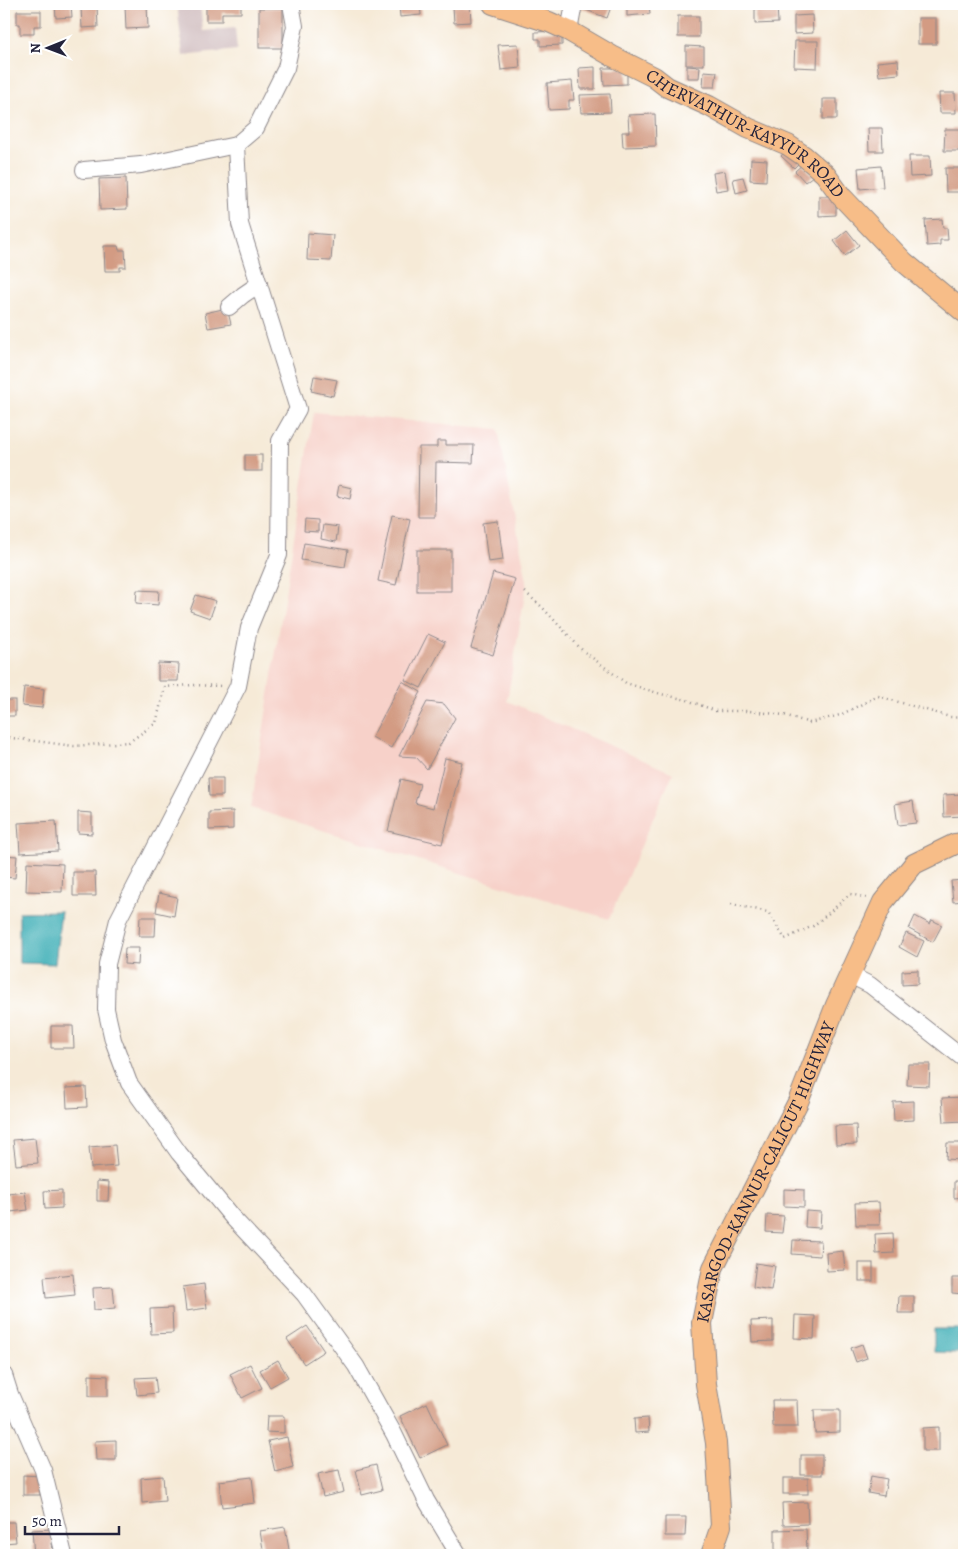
<svg xmlns="http://www.w3.org/2000/svg" width="968" height="1559" font-family="Alegreya,serif">
<style>
.built{fill:#f7d1c9}
.industrial{fill:#d2bfc1}
.water{fill:#3daeb6;stroke:#306878}
.building{fill:#d39b83}
.lines{fill:none;stroke-linecap:round;stroke-linejoin:round}
.minor-casing{stroke:#8c8689;stroke-width:18}
.major-casing{stroke:#8c8689;stroke-width:22}
.path{stroke:#8c8689;stroke-width:2.5;stroke-dasharray:1 4;stroke-linecap:butt}
.minor{stroke:#fff;stroke-width:16}
.major{stroke:#f7bd88;stroke-width:20}
.labels{text-anchor:middle;stroke-width:4;stroke-linejoin:round;paint-order:stroke}
.street-label{font-size:18px;fill:#22223b;stroke:#fff}
</style>
<rect width="100%" height="100%" fill="#fff"/>
<filter id="ink" filterUnits="userSpaceOnUse"><feTurbulence type="fractalNoise" baseFrequency=".02" numOctaves="2"/><feDisplacementMap in="SourceGraphic" scale="10" xChannelSelector="R" yChannelSelector="G"/><feConvolveMatrix kernelMatrix="1 2 1 2 8 2 1 2 1" color-interpolation-filters="sRGB"/></filter>
<filter id="wash" filterUnits="userSpaceOnUse"><feTurbulence type="fractalNoise" baseFrequency=".0096" numOctaves="4" result="noise"/><feDisplacementMap in="SourceGraphic" scale="20" xChannelSelector="R" yChannelSelector="G"/><feGaussianBlur stdDeviation="1.12" result="paint"/><feColorMatrix in="noise" values="0 0 0 0 0 0 0 0 0 0 0 0 0 0 0 0 0 1.4 0 .05"/><feComposite in="paint" operator="in"/></filter>
<g filter="url(#wash)">
<rect width="100%" height="100%" fill="#f6ead7"/>
<path class="built" d="M314 412 498 429 527 582 507 701 673 773 609 919 251 808Z"/>
<path class="industrial" d="M177 4H200L203 31 235 28 237 50 183 56Z"/>
<g class="water">
<path d="M61 911 55 964 19 963V912Z"/>
<path d="M934 1329H959L958 1353 934 1352Z"/>
</g>
<g id="blocks">
<g class="building">
<path d="M55 4H71L72 17 56 18Z"/>
<path d="M125 4H147L148 28 126 29Z"/>
<path d="M202 4H241V13H222V21H206V7H202Z"/>
<path d="M258 4H283V7L258 6Z"/>
<path d="M399 4H420L421 15 400 17Z"/>
<path d="M582 4H612L607 18 581 8Z"/>
<path d="M627 4H649L650 14 627 16Z"/>
<path d="M755 4H777L778 23 755 24Z"/>
<path d="M919 4H940V7L919 8Z"/>
<path d="M470 5 471 22 454 23 453 6Z"/>
<path d="M97 6 98 27 82 28 81 7Z"/>
<rect x="259" y="8" width="24" height="40"/>
<path d="M17 11H41V26H34V34H20V24H17Z"/>
<path d="M812 15 813 33 794 34V16Z"/>
<rect x="678" y="16" width="21" height="21"/>
<rect x="918" y="18" width="18" height="26"/>
<path d="M562 31V45L540 46V39H535V32Z"/>
<path d="M795 41H818L817 68 794 67Z"/>
<path d="M518 44 520 68 501 70 498 45Z"/>
<path d="M686 46 704 47V65H686Z"/>
<path d="M898 60 899 74 879 76 877 62Z"/>
<path d="M687 66 700 67 699 78H687Z"/>
<path d="M595 67V89H580L579 68Z"/>
<path d="M603 68H627V84L604 85Z"/>
<path d="M704 71 717 72 715 87H703Z"/>
<path d="M572 81 574 100H569V109L549 110 547 83Z"/>
<path d="M939 93H955L956 113H940Z"/>
<path d="M610 94 611 112 581 113 580 95Z"/>
<rect x="823" y="99" width="14" height="20"/>
<path d="M655 114 656 146 623 147 622 132H629L628 115Z"/>
<path d="M868 128H882L883 151H869Z"/>
<path d="M945 129H964V151H944Z"/>
<path d="M788 148 802 160 794 168 781 156Z"/>
<path d="M909 156H930L931 176 910 177Z"/>
<path d="M751 159 767 160 766 181 750 180Z"/>
<path d="M803 164 813 176 805 182 795 171Z"/>
<path d="M881 166 883 187 860 189 858 168Z"/>
<path d="M945 168H964V192H946Z"/>
<path d="M725 171 728 189 716 191 713 173Z"/>
<path d="M743 177 747 190 736 193 733 179Z"/>
<path d="M126 178 127 209 100 210 99 179Z"/>
<path d="M819 196H836V215L819 216Z"/>
<path d="M942 219 943 228H947L948 240H940V245L927 246 925 220Z"/>
<path d="M847 230 859 245 845 256 834 241Z"/>
<path d="M308 233 333 235 331 261 307 260Z"/>
<path d="M104 246H118L119 250H125L126 267H120V271H105Z"/>
<path d="M227 308 231 324 208 328 205 313Z"/>
<path d="M314 376 337 380 333 396 311 391Z"/>
<path d="M437 441H446V445H474L473 463 436 462 435 517H418L419 447H437Z"/>
<rect x="245" y="455" width="17" height="16"/>
<path d="M339 485 352 488 350 499 337 496Z"/>
<path d="M392 515 410 519 396 585 378 581Z"/>
<path d="M305 519 318 520V532L304 531Z"/>
<path d="M498 521 503 560 488 562 483 523Z"/>
<path d="M323 525 338 527 336 542 321 539Z"/>
<path d="M304 543 348 550 345 567 301 560Z"/>
<rect x="417" y="550" width="34" height="41"/>
<path d="M493 573 515 579 493 655 471 648Z"/>
<path d="M137 590 159 591 158 605 136 603Z"/>
<path d="M196 595 216 601 210 618 190 611Z"/>
<path d="M428 634 445 642 421 688 405 680Z"/>
<path d="M158 663 179 664 178 681H158Z"/>
<path d="M402 681 421 692 391 748 372 737Z"/>
<path d="M24 687 44 689 42 708 22 706Z"/>
<rect x="4" y="700" width="11" height="16"/>
<path d="M427 702 444 704 455 718 427 769 416 757 399 756Z"/>
<path d="M445 758 462 762 442 844 388 831 401 779 420 784 415 803 433 808Z"/>
<path d="M208 778H223V796H209Z"/>
<path d="M962 794 964 816 944 817 943 795Z"/>
<path d="M913 801 916 823 898 825 895 804Z"/>
<path d="M233 811V829L209 830V812Z"/>
<path d="M78 812 92 813V834L78 833Z"/>
<path d="M56 821 58 851 20 853 18 823Z"/>
<path d="M4 855 17 856 15 878 4 877Z"/>
<path d="M27 862 63 864 62 892 26 891Z"/>
<path d="M73 872H95L96 896H73Z"/>
<path d="M964 880V901L953 902 951 881Z"/>
<path d="M159 893 177 897 174 916 156 912Z"/>
<path d="M915 916 930 924 932 920 942 925 933 942 909 929Z"/>
<path d="M140 917H156L155 936H139Z"/>
<path d="M906 933 924 941 917 957 899 947Z"/>
<path d="M125 948H139L138 965 124 964Z"/>
<path d="M918 970V984L902 985V971Z"/>
<path d="M51 1026H73L74 1048H51Z"/>
<path d="M908 1064H930L929 1086 907 1085Z"/>
<path d="M86 1087 87 1107 67 1108 66 1088Z"/>
<path d="M964 1097V1121L944 1122 942 1098Z"/>
<path d="M914 1101V1120L894 1121 893 1102Z"/>
<path d="M856 1125 857 1144 836 1145 835 1126Z"/>
<path d="M35 1138 38 1163 16 1165 13 1140Z"/>
<path d="M947 1143H960V1160L946 1159Z"/>
<path d="M115 1145 117 1166 91 1168 89 1147Z"/>
<path d="M97 1181 109 1182 108 1201H97Z"/>
<path d="M954 1181H964V1197L954 1198Z"/>
<path d="M784 1189 804 1190V1207L784 1206Z"/>
<path d="M62 1190V1208L45 1209 44 1191Z"/>
<path d="M25 1192 28 1210 10 1212 8 1194Z"/>
<path d="M879 1202 880 1225H856L855 1203Z"/>
<path d="M806 1211 821 1212 820 1228 805 1227Z"/>
<path d="M767 1215 784 1216 782 1233 766 1232Z"/>
<path d="M893 1233 894 1253 876 1254 875 1234Z"/>
<path d="M793 1240 821 1241 820 1256 792 1254Z"/>
<path d="M843 1251 845 1270 827 1271 826 1253Z"/>
<path d="M756 1263 775 1266 771 1290 753 1287Z"/>
<rect x="859" y="1263" width="14" height="18"/>
<path d="M73 1274 75 1295 46 1298 44 1277Z"/>
<path d="M952 1278H964V1294L952 1293Z"/>
<path d="M204 1284 207 1308 186 1311 183 1287Z"/>
<path d="M113 1287 115 1308 94 1310 93 1288Z"/>
<path d="M899 1296H914V1313H898Z"/>
<path d="M172 1308 173 1333 151 1334 150 1309Z"/>
<path d="M795 1315 815 1316 814 1339 794 1338Z"/>
<path d="M773 1320V1341L752 1342 751 1321Z"/>
<path d="M307 1326 324 1351 304 1364 287 1339Z"/>
<path d="M862 1344 867 1358 856 1362 851 1348Z"/>
<path d="M278 1360 288 1377 270 1387 260 1370Z"/>
<path d="M250 1364 262 1388 242 1398 230 1374Z"/>
<path d="M89 1375 108 1376V1396H89Z"/>
<path d="M155 1377 157 1393 137 1395 135 1378Z"/>
<path d="M772 1400H797L798 1427H773Z"/>
<path d="M427 1403 447 1445 420 1458 400 1416Z"/>
<path d="M814 1410H840V1432L815 1433Z"/>
<path d="M267 1416H284V1433L266 1432Z"/>
<path d="M648 1418 649 1432 635 1433 634 1419Z"/>
<path d="M939 1427V1451H923V1428Z"/>
<path d="M287 1437 293 1467 275 1472 268 1441Z"/>
<path d="M116 1440V1460H96L95 1441Z"/>
<rect x="801" y="1455" width="21" height="20"/>
<path d="M376 1465 382 1490 362 1495 356 1470Z"/>
<path d="M339 1470 344 1492 323 1497 318 1474Z"/>
<path d="M23 1475 40 1476V1495H23Z"/>
<path d="M163 1476 165 1501 142 1503 141 1478Z"/>
<path d="M871 1476 887 1479 884 1496 868 1493Z"/>
<path d="M252 1477 255 1503 222 1507 219 1481Z"/>
<rect x="783" y="1478" width="25" height="16"/>
<path d="M807 1502 808 1524 783 1525 782 1503Z"/>
<path d="M665 1517H686L685 1536H665Z"/>
<path d="M4 1522H14L16 1542 4 1543Z"/>
<path d="M285 1527 290 1555H264L260 1531Z"/>
<path d="M51 1529 53 1555H34L32 1530Z"/>
<path d="M806 1529 807 1550 775 1552V1530Z"/>
</g>
</g>
</g>
<g filter="url(#ink)">
<use href="#blocks" fill-opacity="0" stroke="#8c8689" stroke-width="1"/>
<g class="lines">
<g class="minor-casing">
<g id="minor">
<path d="M291 4 295 26 286 68 256 128 236 145 240 224 298 409 280 441 279 555 249 628 238 686 118 920 107 964 106 1009 113 1040 129 1083 179 1153 232 1217 304 1294 356 1366 394 1434 426 1500 459 1555"/>
<path d="M569 31 574 4"/>
<path d="M84 170 141 165 236 145"/>
<path d="M229 307 243 295 259 284"/>
<path d="M850 975 870 985 964 1059"/>
<path d="M4 1375 10 1394 43 1470 64 1555"/>
</g>
</g>
<g class="major-casing">
<g id="major">
<path id="s1" d="M493 4 549 22 569 31 612 56 654 77 667 87 709 106 748 128 788 145 804 156 825 174 841 196 904 262 964 312"/>
<path id="s2" d="M711 1555 721 1526 716 1443 706 1384 702 1323 713 1268 798 1102 836 1005 883 902 914 864 955 844 964 843"/>
</g>
</g>
<g class="path">
<path d="M525 592 542 607 582 650 626 683 661 694 687 700 716 711H750L784 715 810 723 840 715 878 696 950 717 964 718"/>
<path d="M4 737 74 746 129 742 156 723 165 687 192 685 224 686"/>
<path d="M731 904 768 912 785 939 813 926 830 912 850 894 868 898"/>
</g>
<use href="#minor" class="minor"/>
<use href="#major" class="major"/>
</g>
</g>
<g class="labels">
<g class="street-label">
<text dy="6" stroke="none"><textPath href="#s1" startOffset="286">CHERVATHUR-KAYYUR ROAD</textPath></text>
<text dy="6" stroke="none"><textPath href="#s2" startOffset="399">KASARGOD-KANNUR-CALICUT HIGHWAY</textPath></text>
</g>
</g>
<rect width="968" height="1559" fill="none" stroke="#fff" stroke-width="20"/>
<g transform="translate(48 48) rotate(269)" stroke="#ffffff" stroke-width="4" paint-order="stroke">
<path d="M0-4L9 19L0 12L-9 19Z" fill="#22223b"/>
<text y="-8" font-size="14" font-weight="bold" text-anchor="middle" fill="#22223b">N</text>
</g>
<path d="M25 1526v8h94v-8" fill="none" stroke="#22223b" stroke-width="2.5"/>
<text x="32" y="1526" font-size="15" fill="#22223b" stroke="#ffffff" stroke-width="4" paint-order="stroke">50 m</text>
</svg>
